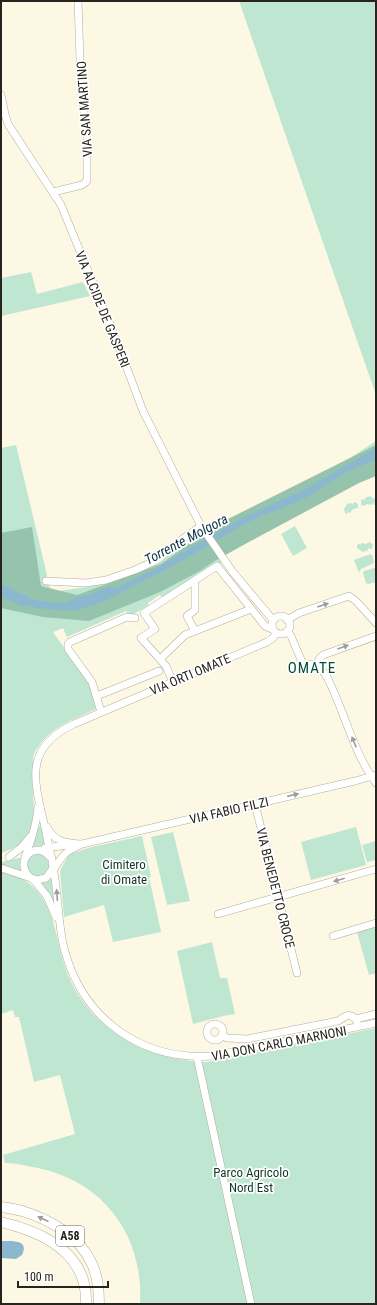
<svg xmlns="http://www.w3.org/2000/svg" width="377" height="1305" font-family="'Roboto Condensed',sans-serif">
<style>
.green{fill:#bee6d1}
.forest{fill:#96c3ac}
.water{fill:#8bb8cf}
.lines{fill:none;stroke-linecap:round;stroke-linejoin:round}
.river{stroke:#8bb8cf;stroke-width:11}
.minor-casing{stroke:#b2ae9b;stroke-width:8}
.highway-casing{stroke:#b2ae9b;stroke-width:11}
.minor{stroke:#fff;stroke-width:7}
.highway{stroke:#fff;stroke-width:10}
.oneway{fill:#9d9c99}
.labels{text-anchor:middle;stroke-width:3.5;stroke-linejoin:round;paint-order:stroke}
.shield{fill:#fff;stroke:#676661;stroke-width:1}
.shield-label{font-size:12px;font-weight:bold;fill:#26241d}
.street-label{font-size:13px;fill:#26241d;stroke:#fff}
.park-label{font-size:13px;fill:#103727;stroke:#fff}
.water-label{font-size:14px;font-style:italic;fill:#0d3446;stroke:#fff}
.quarter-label{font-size:15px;letter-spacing:1px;fill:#004d34;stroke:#fff}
</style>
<rect width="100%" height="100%" fill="#fcf8e4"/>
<g class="green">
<path d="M239 1H376V395Z"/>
<path d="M31 272 37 294 83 282 90 296 1 316V278Z"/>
<path d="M376 441V466L218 546 227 559 164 600 160 595 148 603 149 605 129 617 126 611 67 637 63 628 53 632 91 685 96 709C75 719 55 725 40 744 39 747 36 749 35 752 33 755 33 760 33 763 28 799 50 839 1 853V448L16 445 51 592 87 587 120 579 157 564 199 535 347 460Z"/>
<path d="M370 496 376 500V504L374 505V502L372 505 367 504 364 506 361 505V500L364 499 365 501V498Z"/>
<path d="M355 502 358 504V508L353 509 350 513 347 511 348 513 347 514 345 513 344 509 347 504 351 503 353 505V503Z"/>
<path d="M295 526 307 548 293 556 281 534Z"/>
<path d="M370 542 373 545 372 549H370L368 548V550L363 552 357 548V546L358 544H360V546L361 543 366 544Z"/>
<path d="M371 554 373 556 374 563 361 569 359 573 354 560Z"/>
<path d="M374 568H376V582L368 584 366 583 363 573 364 571Z"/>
<path d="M41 826 45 845 32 847 37 827Z"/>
<path d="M356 827 366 865 311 880 301 842Z"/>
<path d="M173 832 190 901 167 905 151 837Z"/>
<path d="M142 836 151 877H149L161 932 113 942 104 905 64 917 60 871 69 854 92 847Z"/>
<path d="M376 841V860L367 862 362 845Z"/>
<circle cx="38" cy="865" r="11"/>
<path d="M23 857 22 871 1 866V862Z"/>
<path d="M1 872C6 874 13 874 19 877 56 896 54 936 66 970 87 1027 143 1058 201 1062 211 1063 234 1056 245 1054 289 1046 333 1037 376 1028V1304H140C144 1237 105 1182 38 1168 27 1166 16 1163 5 1163L3 1155 75 1134 60 1075 34 1082 19 1017H15L13 1010 1 1014Z"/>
<path d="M53 875 55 901 53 900 41 882Z"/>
<path d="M376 927V973L369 975 357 932Z"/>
<path d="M212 942 220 978H227L235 1014 223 1016 193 1024 177 951Z"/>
</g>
<path class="forest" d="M376 445V476L359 483 247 543 213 562 200 571 160 592 89 621 43 617 1 608V533L32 527 41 586 77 595 161 564 214 526Z"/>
<g class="water">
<path d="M376 448V460L348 471 306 498 250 521 171 567 100 603 75 610H56L37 608 1 598V592L35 600 56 603 79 602 95 598 151 571 238 520 307 488Z"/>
<path d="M1 1241C11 1241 30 1239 22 1255L16 1259 1 1258Z"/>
</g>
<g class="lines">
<g class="river">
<path d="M1 590 24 601"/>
<path d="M73 605 101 596 110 592"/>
</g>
<g class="minor-casing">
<g id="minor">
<path d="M1 95 5 114 8 124 61 205 114 334 143 411 201 526 232 571 273 620"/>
<path d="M53 192 82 185 86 182 87 180V136L81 89 78 1"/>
<path d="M46 581 86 583 106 580 135 570 157 560 181 540 201 526"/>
<path d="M193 582 195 585V610L187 616 195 631"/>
<circle cx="281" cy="625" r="9"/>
<path d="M287 620 299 613 349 596 356 601 376 623"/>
<path d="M287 631 291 636 302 662 306 664 317 665"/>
<path d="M160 659 185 635 251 609"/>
<path d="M317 665 325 674 328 679C345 713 353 752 376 783"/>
<path d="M317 665 319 659 323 655 376 636"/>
<path d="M173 682 166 666 141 638 155 629 144 613 217 566 265 626 272 629"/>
<path d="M97 696 159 671"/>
<path d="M101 712 92 682 68 649V644L70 642 127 617 135 618"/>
<path d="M255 804 297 973"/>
<path d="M47 827C53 841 66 843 80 844"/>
<path d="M45 848 68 845"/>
<path d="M9 857 22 847 30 837"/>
<path d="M25 857C31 841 37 824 38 807"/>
<path d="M52 859C48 847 47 835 44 823 33 778 25 747 74 724L267 642 273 638 276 633"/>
<path d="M52 863C59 891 57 920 64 948 82 1018 140 1061 213 1056L376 1023"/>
<path d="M1 868 37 880 46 878 51 871"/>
<path d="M49 875C55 869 57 863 63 856 68 850 75 847 82 844L355 781 376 775"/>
<path d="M31 878C12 863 35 838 50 857"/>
<path d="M33 879 47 896 56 917"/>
<path d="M218 914 376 869"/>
<path d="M333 936 376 923"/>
<path d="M357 1023 356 1019 376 1014"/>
<circle cx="215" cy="1032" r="8"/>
<path d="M222 1035 227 1038 247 1039 338 1021C345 1017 348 1012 356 1019"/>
<path d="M197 1057 251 1304"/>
</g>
</g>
<g class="highway-casing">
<g id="highway">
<path d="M1 1207C8 1208 15 1209 22 1211 49 1219 79 1236 91 1262 98 1275 99 1290 99 1304"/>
<path d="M1 1222C44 1232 88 1253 86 1304"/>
</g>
</g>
<use href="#minor" class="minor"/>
<use href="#highway" class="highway"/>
</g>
<defs><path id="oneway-solid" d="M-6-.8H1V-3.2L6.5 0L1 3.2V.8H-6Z"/></defs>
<g class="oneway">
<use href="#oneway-solid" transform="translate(323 605) rotate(-19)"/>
<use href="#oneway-solid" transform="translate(343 647) rotate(-20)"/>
<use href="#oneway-solid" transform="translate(354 742) rotate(-112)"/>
<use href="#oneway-solid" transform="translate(293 795) rotate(-13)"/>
<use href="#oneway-solid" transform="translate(339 880) rotate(164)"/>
<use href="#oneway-solid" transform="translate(57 895) rotate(-94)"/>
<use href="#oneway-solid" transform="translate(43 1219) rotate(-155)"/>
</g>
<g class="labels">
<rect class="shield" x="56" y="1226" width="28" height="20" rx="3"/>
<g class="shield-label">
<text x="70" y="1240">A58</text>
</g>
<g class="street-label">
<text transform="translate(84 109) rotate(-94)" y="5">VIA SAN MARTINO</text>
<text transform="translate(103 309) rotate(68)" y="5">VIA ALCIDE DE GASPERI</text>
<text transform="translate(190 674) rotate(-23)" y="5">VIA ORTI OMATE</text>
<text transform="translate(229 810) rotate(-13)" y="5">VIA FABIO FILZI</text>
<text transform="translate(276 888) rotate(76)" y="5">VIA BENEDETTO CROCE</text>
<text transform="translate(279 1043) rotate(-11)" y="5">VIA DON CARLO MARNONI</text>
</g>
<g class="park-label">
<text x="124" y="869">Cimitero<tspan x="124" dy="15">di Omate</tspan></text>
<text x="251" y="1177">Parco Agricolo<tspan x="251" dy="15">Nord Est</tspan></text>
</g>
<g class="water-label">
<text transform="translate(186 539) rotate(-28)" y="5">Torrente Molgora</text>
</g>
<g class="quarter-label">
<text x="312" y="673">OMATE</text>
</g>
</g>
<rect width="377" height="1305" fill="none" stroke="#26241d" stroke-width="4"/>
<path d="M18 1281v6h90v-6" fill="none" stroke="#26241d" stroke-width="2"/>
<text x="24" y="1281" font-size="12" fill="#26241d" stroke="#ffffff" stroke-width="3" paint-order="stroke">100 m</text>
</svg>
